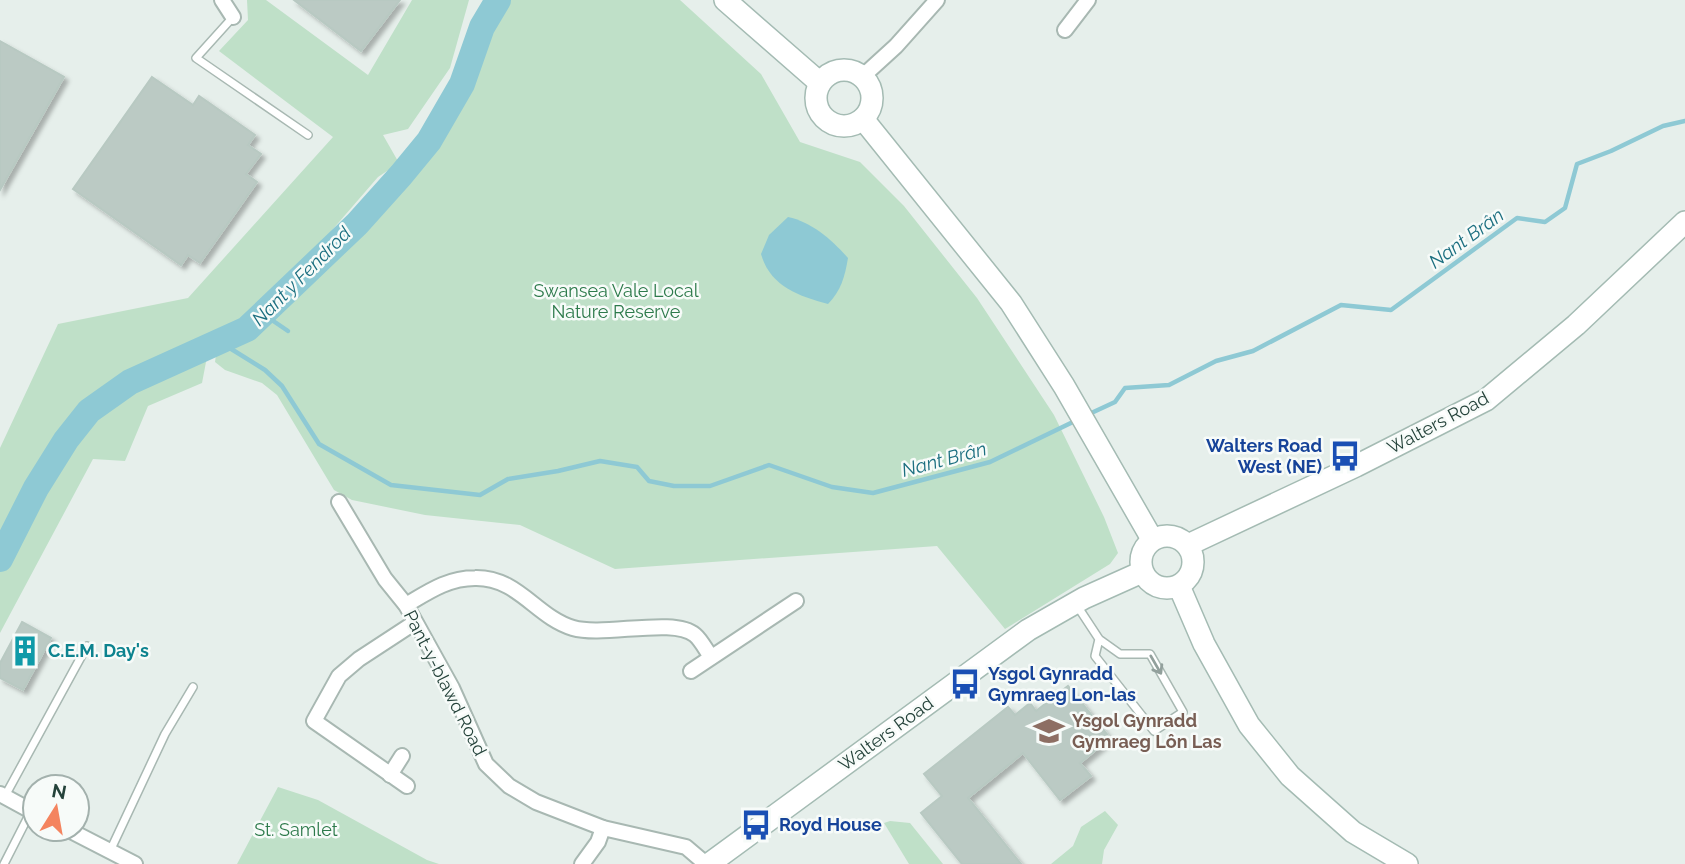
<svg xmlns="http://www.w3.org/2000/svg" width="1685" height="864" font-family="Raleway,sans-serif">
<style>
.green{fill:#bfe0c8}
.water{fill:#8ec9d4}
.lines{fill:none;stroke-linecap:round;stroke-linejoin:round}
.stream{stroke:#8ec9d4;stroke-width:4.5}
.river{stroke:#8ec9d4;stroke-width:26}
.building{fill:#bbcac4;stroke:#b8c9c2;stroke-width:2;filter:url(#shadow)}
.lane-casing{stroke:#a8b8b2;stroke-width:10}
.street-casing{stroke:#a8b8b2;stroke-width:18}
.secondary-casing{stroke:#a4bbb3;stroke-width:24}
.lane{stroke:#fff;stroke-width:7}
.street{stroke:#fff;stroke-width:14}
.secondary{stroke:#fff;stroke-width:21}
.oneway{stroke:#92a09c}
.labels{text-anchor:middle;stroke-width:5;stroke-linejoin:round;paint-order:stroke}
.park-label{font-size:18px;fill:#2d7a4b;stroke:#f7fbf9}
.street-label{font-size:18px;fill:#24423a;stroke:#f7fbf9}
.transit-label{font-size:18px;font-weight:bold;fill:#164399;stroke:#f7fbf9;text-anchor:start}
.culture-label{font-size:18px;font-weight:bold;fill:#0d838f;stroke:#f7fbf9;text-anchor:start}
.education-label{font-size:18px;font-weight:bold;fill:#785e54;stroke:#f7fbf9;text-anchor:start}
.water-label{font-size:19px;font-style:italic;fill:#1c6f80;stroke:#f7fbf9}
</style>
<defs>
<filter id="shadow"><feDropShadow dx="4" dy="4" stdDeviation="2" flood-color="#0004"/></filter>
</defs>
<rect width="100%" height="100%" fill="#e6efeb"/>
<g class="green">
<path d="M247 0H266L368 75 412 0H469L450 68 408 129 383 135 399 163 378 177 275 296 235 330 210 341 202 383 148 406 125 461 93 459 0 633V448L58 324 188 298 333 137 219 51 248 20Z"/>
<path d="M505 0H680L761 74 800 142 860 162 904 206 977 298 1054 415 1104 517 1118 553 1110 564 1005 629 937 546 615 569 520 525 425 515 352 500 334 490 277 395 262 383 225 370 215 362 217 348C256 331 281 300 311 271 361 222 412 175 449 115 472 79 482 36 505 0Z"/>
<path d="M278 787 318 800 427 860 439 864H237Z"/>
<path d="M1105 811 1118 825 1104 850 1102 864H1051L1073 846 1081 827Z"/>
<path d="M890 821 910 823 943 864H909L884 823Z"/>
</g>
<path class="water" d="M788 217C812 222 832 240 848 258 845 276 841 291 828 304 798 296 770 286 761 254L769 235Z"/>
<g class="lines">
<g class="stream">
<path d="M263 314 288 331"/>
<path d="M214 345 228 347 265 370 282 386 319 444 391 485 480 495 508 479 558 471 600 461 637 467 649 481 674 486H710L769 465 832 487 873 493 990 462 1075 421"/>
<path d="M1087 415 1115 402 1125 388 1169 385 1216 361 1253 351 1341 305 1391 310 1517 218 1545 222 1565 208 1577 164 1611 151 1663 126 1685 121"/>
</g>
<path class="river" d="M0 559 36 488 66 440 89 411 130 382 247 329 357 224 401 175 429 141 462 84 482 27 498 0"/>
</g>
<g class="building">
<path d="M294 0H400L361 51Z"/>
<path d="M0 41 64 77 0 190Z"/>
<path d="M152 77 193 105 199 96 255 135 248 145 261 154 246 174 257 182 200 263 188 255 181 265 73 189Z"/>
<path d="M22 622 51 638 23 690 0 678V663Z"/>
<path d="M1068 686 1110 738 1080 763 1091 776 1060 800 1023 753 968 798 1021 864H962L921 813 942 796 924 774 1008 707 1015 715 1030 703 1036 711Z"/>
</g>
<g class="lines">
<g class="lane-casing">
<g id="lane">
<path d="M233 17 196 58 308 135"/>
<path d="M1076 604 1099 639 1120 654H1150L1183 712 1154 731 1095 656 1099 639"/>
<path d="M5 796 87 646"/>
<path d="M110 851 165 734 193 687"/>
<path d="M4 864 31 811"/>
</g>
</g>
<g class="street-casing">
<g id="street">
<path d="M222 0 233 17"/>
<path d="M1065 30 1088 0"/>
<path d="M862 77 896 46 937 0"/>
<path d="M339 502 385 579 406 605 452 688 486 764 509 786 536 802 603 828 686 847 706 864"/>
<path d="M406 605C428 592 448 578 475 578 518 577 536 617 573 628 603 637 674 617 695 635 701 640 706 650 711 657"/>
<path d="M691 671 796 601"/>
<path d="M390 775 402 756"/>
<path d="M407 786 314 721 339 676 359 659 414 623"/>
<path d="M0 794 35 813"/>
<path d="M67 829 135 864"/>
<path d="M582 864 598 842 603 828"/>
</g>
</g>
<g class="secondary-casing">
<g id="secondary">
<path d="M725 0 820 83"/>
<circle cx="844" cy="98" r="28"/>
<path d="M863 119 1011 303 1064 386 1152 539"/>
<circle cx="1167" cy="562" r="26"/>
<path d="M1188 545 1356 466 1486 400 1576 325 1685 222"/>
<path d="M1179 586 1204 644 1249 725 1290 776 1353 832 1407 864"/>
<path d="M709 864 1028 630 1084 598 1142 572"/>
</g>
</g>
<use href="#lane" class="lane"/>
<use href="#street" class="street"/>
<use href="#secondary" class="secondary"/>
</g>
<defs><path id="oneway-shaft" d="M-6 0H5M1.5-3L5.5 0L1.5 3" fill="none" stroke-width="1.6" stroke-linecap="round" stroke-linejoin="round" transform="scale(1.75)"/></defs>
<use class="oneway" href="#oneway-shaft" transform="translate(1156 665) rotate(60)"/>
<defs>
<g id="bus-bare" transform="scale(2.415)"><path d="M-5-6H5V4H4V6H2V4H-2V6H-4V4H-5ZM-3.5-4V0h7V-4ZM-3.5 1.2v1.5H-2V1.2ZM2 1.2v1.5H3.5V1.2Z" fill="#1a4fb4" stroke="#f7fbf9" stroke-width="2.5" paint-order="stroke"/></g>
<g id="building-bare" transform="scale(2.415)"><path d="M-4-6H4V6H1V3H-1V6H-4ZM-2.5-4.3h1.7v1.8h-1.7ZM.8-4.3h1.7v1.8H.8ZM-2.5-1h1.7V.8h-1.7ZM.8-1h1.7V.8H.8Z" fill="#0f9aa8" stroke="#f7fbf9" stroke-width="2.5" paint-order="stroke"/></g>
<g id="school-bare" transform="scale(2.415)"><path d="M0-5L7-2L0 1L-7-2ZM-4 1L0 2.5L4 1V4Q0 6-4 4Z" fill="#8d6e63" stroke="#f7fbf9" stroke-width="2.5" paint-order="stroke"/></g>
</defs>
<g fill-rule="evenodd">
<use href="#bus-bare" x="1345" y="456"/>
<use href="#building-bare" x="25" y="651"/>
<use href="#bus-bare" x="965" y="684"/>
<use href="#school-bare" x="1049" y="731"/>
<use href="#bus-bare" x="756" y="825"/>
</g>
<g class="labels">
<g class="park-label">
<text x="616" y="297">Swansea Vale Local<tspan x="616" dy="21">Nature Reserve</tspan></text>
<text x="296" y="836">St. Samlet</text>
</g>
<g class="street-label">
<text transform="translate(1438 423) rotate(-28)" y="6">Walters Road</text>
<text transform="translate(445 683) rotate(63)" y="6">Pant-y-blawd Road</text>
<text transform="translate(886 734) rotate(-36)" y="6">Walters Road</text>
</g>
<g class="transit-label">
<text x="1322" y="452" text-anchor="end">Walters Road<tspan x="1322" dy="21">West (NE)</tspan></text>
<text x="988" y="680">Ysgol Gynradd<tspan x="988" dy="21">Gymraeg Lon-las</tspan></text>
<text x="779" y="831">Royd House</text>
</g>
<g class="culture-label">
<text x="48" y="657">C.E.M. Day's</text>
</g>
<g class="education-label">
<text x="1072" y="727">Ysgol Gynradd<tspan x="1072" dy="21">Gymraeg Lôn Las</tspan></text>
</g>
<g class="water-label">
<text transform="translate(1466 238) rotate(-36)" y="7">Nant Brân</text>
<text transform="translate(301 276) rotate(-45)" y="7">Nant y Fendrod</text>
<text transform="translate(944 459) rotate(-15)" y="7">Nant Brân</text>
</g>
</g>
<g transform="translate(56 808) rotate(11)"><circle r="33" fill="#f7fbf9" stroke="#a3b1ad" stroke-width="2"/>
<path d="M0-5L12 26L0 18L-12 26Z" fill="#f4845f"/>
<text y="-10" font-size="19" font-weight="bold" text-anchor="middle" fill="#24423a">N</text>
</g>
</svg>
